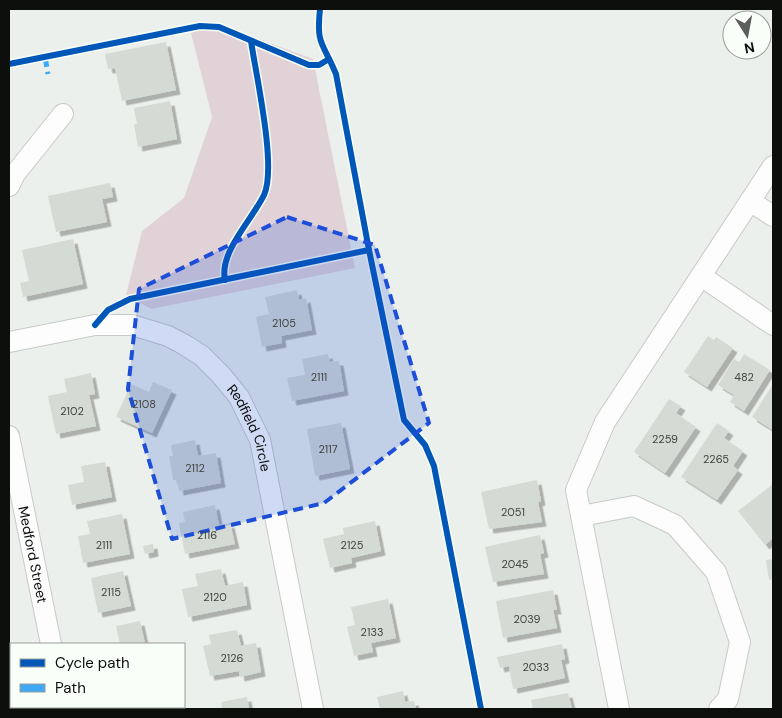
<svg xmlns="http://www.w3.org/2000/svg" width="782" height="718" font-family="'DM Sans',sans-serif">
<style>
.green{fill:#e0d2d7}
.building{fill:#d4dad4;filter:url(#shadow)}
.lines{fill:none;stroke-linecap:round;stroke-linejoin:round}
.street-casing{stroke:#c7cac7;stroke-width:22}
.street{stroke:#fcfdfc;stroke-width:20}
.quiet{stroke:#3fa9f5;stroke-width:5;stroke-dasharray:10 5;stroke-linecap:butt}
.cycleway-casing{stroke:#f8fef8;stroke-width:9}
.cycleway{stroke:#0057b8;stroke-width:6}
.marked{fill:#1d4ed8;fill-opacity:0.2;stroke:#1d4ed8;stroke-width:4;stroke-dasharray:10 6;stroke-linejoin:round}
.labels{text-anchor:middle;stroke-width:4;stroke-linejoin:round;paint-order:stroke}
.number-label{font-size:11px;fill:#404340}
.street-label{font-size:14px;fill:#0d0f0d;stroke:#f8fef8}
</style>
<defs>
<filter id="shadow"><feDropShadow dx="4.5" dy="4.5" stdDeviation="0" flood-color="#0004"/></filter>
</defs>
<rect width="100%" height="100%" fill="#ecf0ec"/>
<path class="green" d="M215 23 313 59 355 268 151 309 126 295 142 231 184 198 212 117 191 33Z"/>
<g class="building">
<path d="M166 42 176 90 122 101 115 68 108 69 105 54Z"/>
<path d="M170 101 177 139 138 147 134 124H137L134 108Z"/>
<path d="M110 183 113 197 102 199 107 222 56 232 48 196Z"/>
<path d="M73 239 83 284 23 297 20 283 29 281 22 250Z"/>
<path d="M297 290 299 300 306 298 312 330 281 336 282 343 262 347 256 317 269 314 265 297Z"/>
<path d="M708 336 714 340 716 337 733 348 707 387 684 372Z"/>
<path d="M328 354 330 362 339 361 344 391 292 401 287 378 305 375 302 359Z"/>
<path d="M744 354 770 370 744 411 730 402 734 395 718 385 734 359 739 362Z"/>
<path d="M91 373 95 394 89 395 96 426 56 434 48 396 67 392 64 379Z"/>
<path d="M153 382 172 390 152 433 116 417 131 384 149 392Z"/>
<path d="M773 384V430L752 417Z"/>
<path d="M669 399 681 406 676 413 696 427 665 473 634 452Z"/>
<path d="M341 423 350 469 315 476 307 429Z"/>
<path d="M717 423 729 431 724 438 743 451 733 466 738 470 717 500 681 477Z"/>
<path d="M195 440 198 456 216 453 221 483 179 491 177 480H173L169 456H173L171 445Z"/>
<path d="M105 462 112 497 72 505 68 485 84 482 81 466Z"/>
<path d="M537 480 541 501 538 502 542 522 489 529 481 492Z"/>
<path d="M773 484V538L765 545 738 511Z"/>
<path d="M215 505 219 525 230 523 235 544 185 554 179 523 185 522 183 512Z"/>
<path d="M122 514 130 554 83 563 78 536 90 534 87 521Z"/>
<path d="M375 521 381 551 351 558 352 563 330 568 323 539 344 534 343 528Z"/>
<path d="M540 535 544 553 540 554 544 574 493 582 485 547Z"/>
<path d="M153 544 154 552 145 554 143 546Z"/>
<path d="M773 559V579L769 580 766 560Z"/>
<path d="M221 569 225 586 243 582 247 605 188 617 182 589 198 586 195 574Z"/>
<path d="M123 571 131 606 98 613 91 578Z"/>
<path d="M553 590 557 610H553L557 628 503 638 496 601Z"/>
<path d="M388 599 396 638 371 643 373 652 354 656 347 627 355 625 351 607Z"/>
<path d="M140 621 145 644H120L116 626Z"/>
<path d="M237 630 241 646 256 643 261 672 240 677 239 671 210 676 203 646 211 644 209 635Z"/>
<path d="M562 644 565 659 561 660 565 678 513 689 509 666 500 668 497 657Z"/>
<path d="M9 687H11V707H16V709H9Z"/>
<path d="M403 691 405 702 414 701 416 709H380L377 697Z"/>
<path d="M568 693 572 709H533L531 700Z"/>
<path d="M247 697 249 709H222L221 702Z"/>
<rect x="111" y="707" width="49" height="2"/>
</g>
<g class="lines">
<g class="street-casing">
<g id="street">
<path d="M9 186 15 174 63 114"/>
<path d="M750 201 773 216"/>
<path d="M701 276 773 325"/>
<path id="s1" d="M9 342 95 325H132L168 336 185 345 202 356 221 375 239 397 260 440 313 709"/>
<path id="s2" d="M9 436 51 644"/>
<path d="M581 516 634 506 675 525 716 572 740 642 728 699 719 709"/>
<path d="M64 707 65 709"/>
<path d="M619 709 576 490 605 422 773 166"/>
</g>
</g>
<use href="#street" class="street"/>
<path class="quiet" d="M45 57 48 74"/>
<g class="cycleway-casing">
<g id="cycleway">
<path d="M9 64 200 26 219 27 309 65H319L329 59"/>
<path d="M369 250 404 420 425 445 434 466 481 709"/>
<path d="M225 280C219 252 252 220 264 195 277 167 256 75 251 41"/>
<path d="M95 325 108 310 130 299 369 250 336 74C323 42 316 46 320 9"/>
</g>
</g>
<use href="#cycleway" class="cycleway"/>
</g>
<path class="marked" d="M287 217 375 245 429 423 324 503 172 539 128 389 139 289Z"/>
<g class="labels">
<g class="number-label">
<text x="284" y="327">2105</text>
<text x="319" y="381">2111</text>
<text x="744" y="381">482</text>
<text x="144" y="408">2108</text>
<text x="72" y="415">2102</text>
<text x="665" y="443">2259</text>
<text x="328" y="453">2117</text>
<text x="716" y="463">2265</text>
<text x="195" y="472">2112</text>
<text x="513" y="516">2051</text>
<text x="207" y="539">2116</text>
<text x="104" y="549">2111</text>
<text x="352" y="549">2125</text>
<text x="515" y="568">2045</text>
<text x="111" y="596">2115</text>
<text x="215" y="601">2120</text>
<text x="527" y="623">2039</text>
<text x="372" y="636">2133</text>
<text x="232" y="662">2126</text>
<text x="536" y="671">2033</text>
</g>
<g class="street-label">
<text dy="5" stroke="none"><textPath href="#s1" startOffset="290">Redfield Circle</textPath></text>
<text dy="5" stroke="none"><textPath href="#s2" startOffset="121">Medford Street</textPath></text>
</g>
</g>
<rect width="782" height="718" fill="none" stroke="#0d0f0d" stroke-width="20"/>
<rect x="10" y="643" width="175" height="65" fill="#f8fef8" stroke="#9a9e9a"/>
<rect x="20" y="659" width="25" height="8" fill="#0057b8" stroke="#9a9e9a"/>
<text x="55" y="668" font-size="15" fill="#0d0f0d">Cycle path</text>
<rect x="20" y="684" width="25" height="8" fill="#3fa9f5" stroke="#9a9e9a"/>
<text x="55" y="693" font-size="15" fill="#0d0f0d">Path</text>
<g transform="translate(747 35) rotate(169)"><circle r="24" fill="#f8fef8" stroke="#9a9e9a"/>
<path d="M0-4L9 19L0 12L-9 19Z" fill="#5b5e5b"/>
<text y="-8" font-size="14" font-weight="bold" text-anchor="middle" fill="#0d0f0d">N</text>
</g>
</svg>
